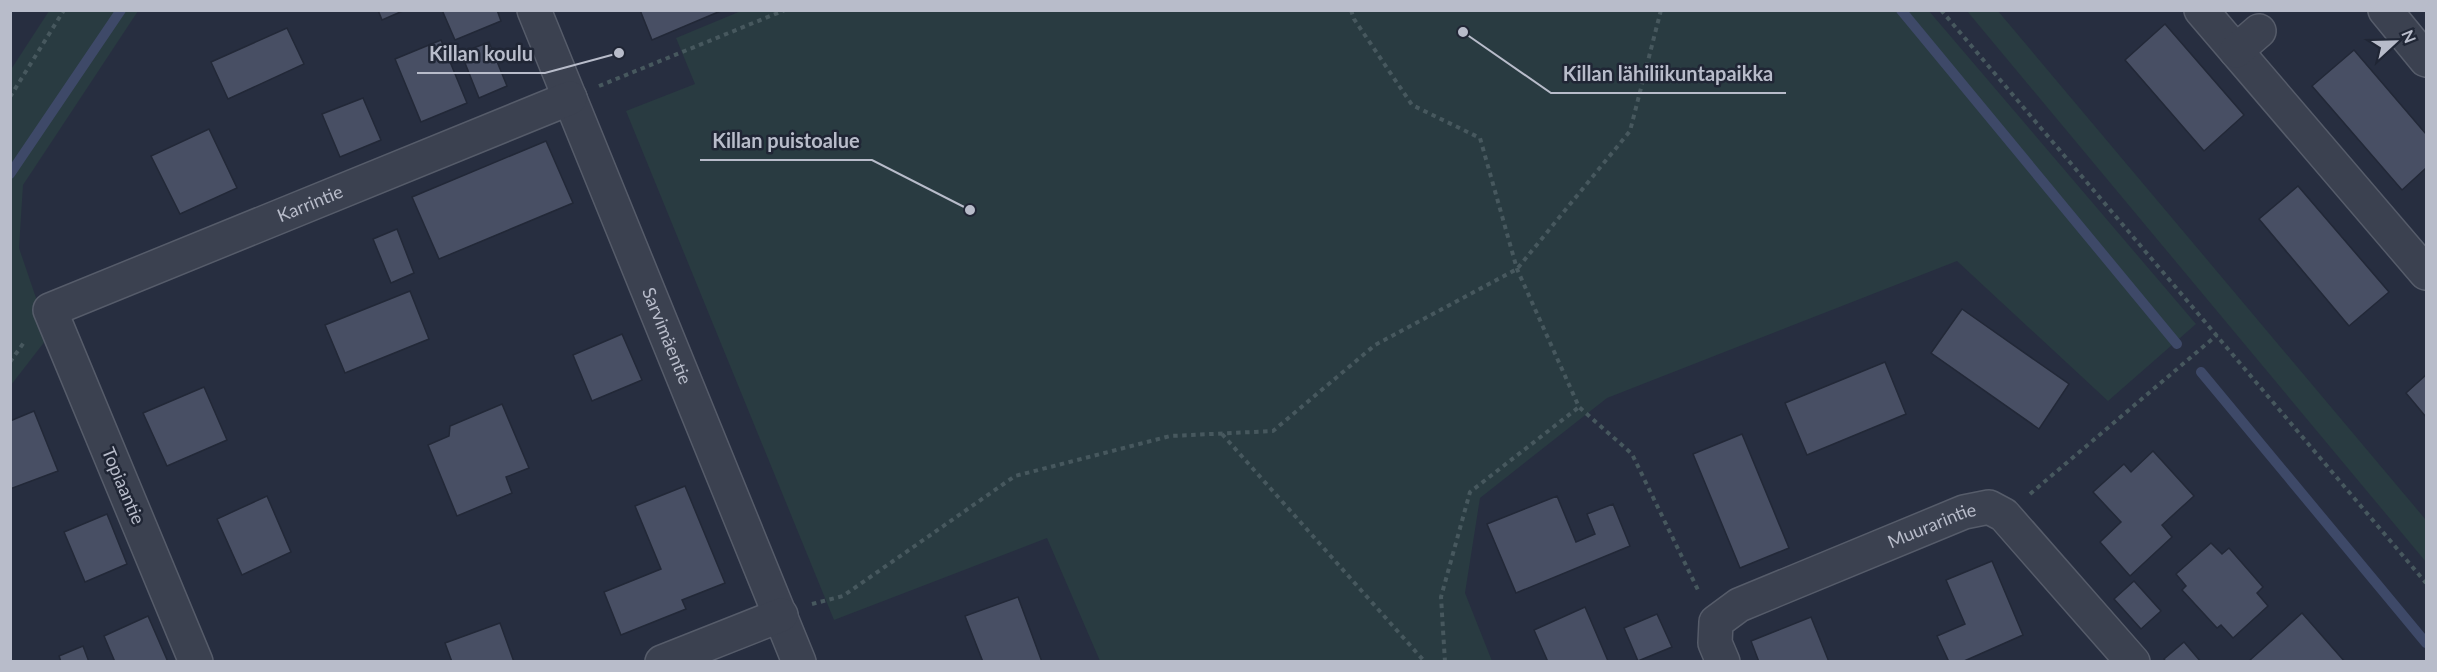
<svg xmlns="http://www.w3.org/2000/svg" width="2437" height="672" font-family="Lato,sans-serif">
<style>
.green{fill:#293b41}
.lines{fill:none;stroke-linecap:round;stroke-linejoin:round}
.stream{stroke:#3e4968;stroke-width:10}
.building{fill:#484f64;stroke:#222837;stroke-width:1.5}
.minor-casing{stroke:#565c6a;stroke-width:36}
.path{stroke:#47585e;stroke-width:4;stroke-dasharray:4.5 4.5;stroke-linecap:butt}
.minor{stroke:#3b4150;stroke-width:33}
.labels{text-anchor:middle;stroke-width:5;stroke-linejoin:round;paint-order:stroke}
.street-label{font-size:18px;fill:#b8bcca;stroke:#202635}
.leader{fill:none;stroke:#b8bcca;stroke-width:2}
.callout-dot{fill:#b8bcca;stroke:#202635;stroke-width:2}
.callout-label{font-size:20px;text-anchor:middle;font-weight:bold;fill:#b8bcca;stroke:#202635;stroke-width:5;stroke-linejoin:round;paint-order:stroke}
</style>
<rect width="100%" height="100%" fill="#272e40"/>
<g class="green">
<path d="M49 11H138L23 185 19 248 49 336 11 385 10 71Z"/>
<path d="M741 11H1929L2196 324 2108 401 1957 261 1607 398 1480 498 1465 593 1492 661H1100L1047 538 834 620 626 111 695 84 676 38Z"/>
<path d="M1967 11H1998L2426 520V562Z"/>
</g>
<g class="lines">
<g class="stream">
<path d="M1901 10 2177 344"/>
<path d="M10 174 121 10"/>
<path d="M2201 372 2426 643"/>
</g>
</g>
<g class="building">
<path d="M378 10H405L382 20Z"/>
<path d="M442 10H497L501 21 455 40Z"/>
<path d="M640 10H723L652 40Z"/>
<path d="M2165 24 2244 115 2204 151 2125 60Z"/>
<path d="M287 28 304 64 228 99 211 62Z"/>
<path d="M441 40 467 103 421 122 395 59Z"/>
<path d="M489 42 507 86 479 98 461 53Z"/>
<path d="M2354 50 2426 134V168L2402 190 2312 86Z"/>
<path d="M363 98 381 140 340 157 322 114Z"/>
<path d="M209 129 237 188 180 214 151 156Z"/>
<path d="M546 141 573 203 439 259 412 197Z"/>
<path d="M2298 186 2389 292 2349 326 2259 219Z"/>
<path d="M397 229 414 273 391 283 373 239Z"/>
<path d="M410 291 429 339 345 373 325 325Z"/>
<path d="M1962 309 2069 384 2039 429 1931 353Z"/>
<path d="M622 334 642 380 592 401 573 355Z"/>
<path d="M1885 362 1906 414 1807 455 1785 403Z"/>
<path d="M2426 375V417L2406 393Z"/>
<path d="M204 387 227 440 167 466 143 413Z"/>
<path d="M502 404 529 468 506 477 512 493 457 516 428 445 449 436 450 426Z"/>
<path d="M34 411 58 471 10 489V421Z"/>
<path d="M1742 434 1789 548 1740 568 1693 454Z"/>
<path d="M2153 451 2194 496 2162 525 2172 537 2130 576 2100 542 2121 522 2093 492 2124 464 2131 472Z"/>
<path d="M685 486 725 583 682 600 686 609 621 635 604 592 661 569 635 506Z"/>
<path d="M267 496 291 552 242 575 217 519Z"/>
<path d="M1557 496 1576 542 1595 534 1587 514 1613 504 1630 546 1516 593 1487 524Z"/>
<path d="M107 514 127 564 85 582 64 532Z"/>
<path d="M2211 543 2222 554 2229 548 2263 587 2257 593 2268 606 2233 638 2221 625 2217 628 2182 590 2186 586 2176 574Z"/>
<path d="M1992 561 2023 635 1962 662H1949L1937 636 1965 624 1946 580Z"/>
<path d="M2134 581 2161 611 2141 629 2114 599Z"/>
<path d="M1018 597 1042 662H983L965 616Z"/>
<path d="M1585 607 1608 661 1548 662 1534 630Z"/>
<path d="M2302 613 2345 662H2249V661Z"/>
<path d="M1657 614 1672 647 1638 661 1624 628Z"/>
<path d="M148 616 168 662H115L104 636Z"/>
<path d="M1811 617 1829 662H1759L1751 641Z"/>
<path d="M500 623 514 662H452L445 643Z"/>
<path d="M2184 642 2201 662H2166L2164 659Z"/>
<path d="M83 646 89 662H61L59 656Z"/>
</g>
<g class="lines">
<g class="minor-casing">
<g id="minor">
<path id="s1" d="M534 10 799 662"/>
<path d="M2201 10 2426 273"/>
<path d="M2385 10 2426 60"/>
<path d="M2236 51 2259 31"/>
<path id="s2" d="M196 662 50 310 570 98"/>
<path d="M662 662 781 615"/>
<path id="s3" d="M1723 662 1715 643 1716 622 1739 605 1964 512 1989 507 2004 515 2133 662"/>
</g>
</g>
<g class="path">
<path d="M1351 10 1354 19 1412 105 1480 138 1517 269 1579 407 1632 454 1699 592"/>
<path d="M1941 10 2426 583"/>
<path d="M599 86 785 10"/>
<path d="M10 97 64 10"/>
<path d="M10 362 25 341"/>
<path d="M1222 434 1425 662"/>
<path d="M2030 494 2217 335"/>
<path d="M812 604 843 596 1015 476 1170 436 1273 431 1375 345 1517 269 1630 131 1661 10"/>
<path d="M1445 662 1441 597 1470 492 1579 407"/>
</g>
<use href="#minor" class="minor"/>
</g>
<g class="labels">
<g class="street-label">
<text dy="6" stroke="none"><textPath href="#s2" startOffset="662">Karrintie</textPath></text>
<text dy="6" stroke="none"><textPath href="#s1" startOffset="352">Sarvimäentie</textPath></text>
<text transform="translate(123 486) rotate(67)" y="6">Topiaantie</text>
<text dy="6" stroke="none"><textPath href="#s3" startOffset="279">Muurarintie</textPath></text>
</g>
</g>
<path class="leader" d="M619 53L545 73H417M1463 32L1551 93H1786M970 210L872 160H700"/>
<g class="callout-dot">
<circle cx="619" cy="53" r="6"/>
<circle cx="1463" cy="32" r="6"/>
<circle cx="970" cy="210" r="6"/>
</g>
<g class="callout-label">
<text x="481" y="61">Killan koulu</text>
<text x="1668" y="81">Killan lähiliikuntapaikka</text>
<text x="786" y="148">Killan puistoalue</text>
</g>
<rect width="2437" height="672" fill="none" stroke="#b8bcca" stroke-width="24"/>
<g transform="translate(2395 42) rotate(68)" stroke="#202635" stroke-width="4.5" paint-order="stroke">
<path d="M0-4.5L10 22L0 15L-10 22Z" fill="#b8bcca"/>
<text y="-9" font-size="16" font-weight="bold" text-anchor="middle" fill="#b8bcca">N</text>
</g>
</svg>
